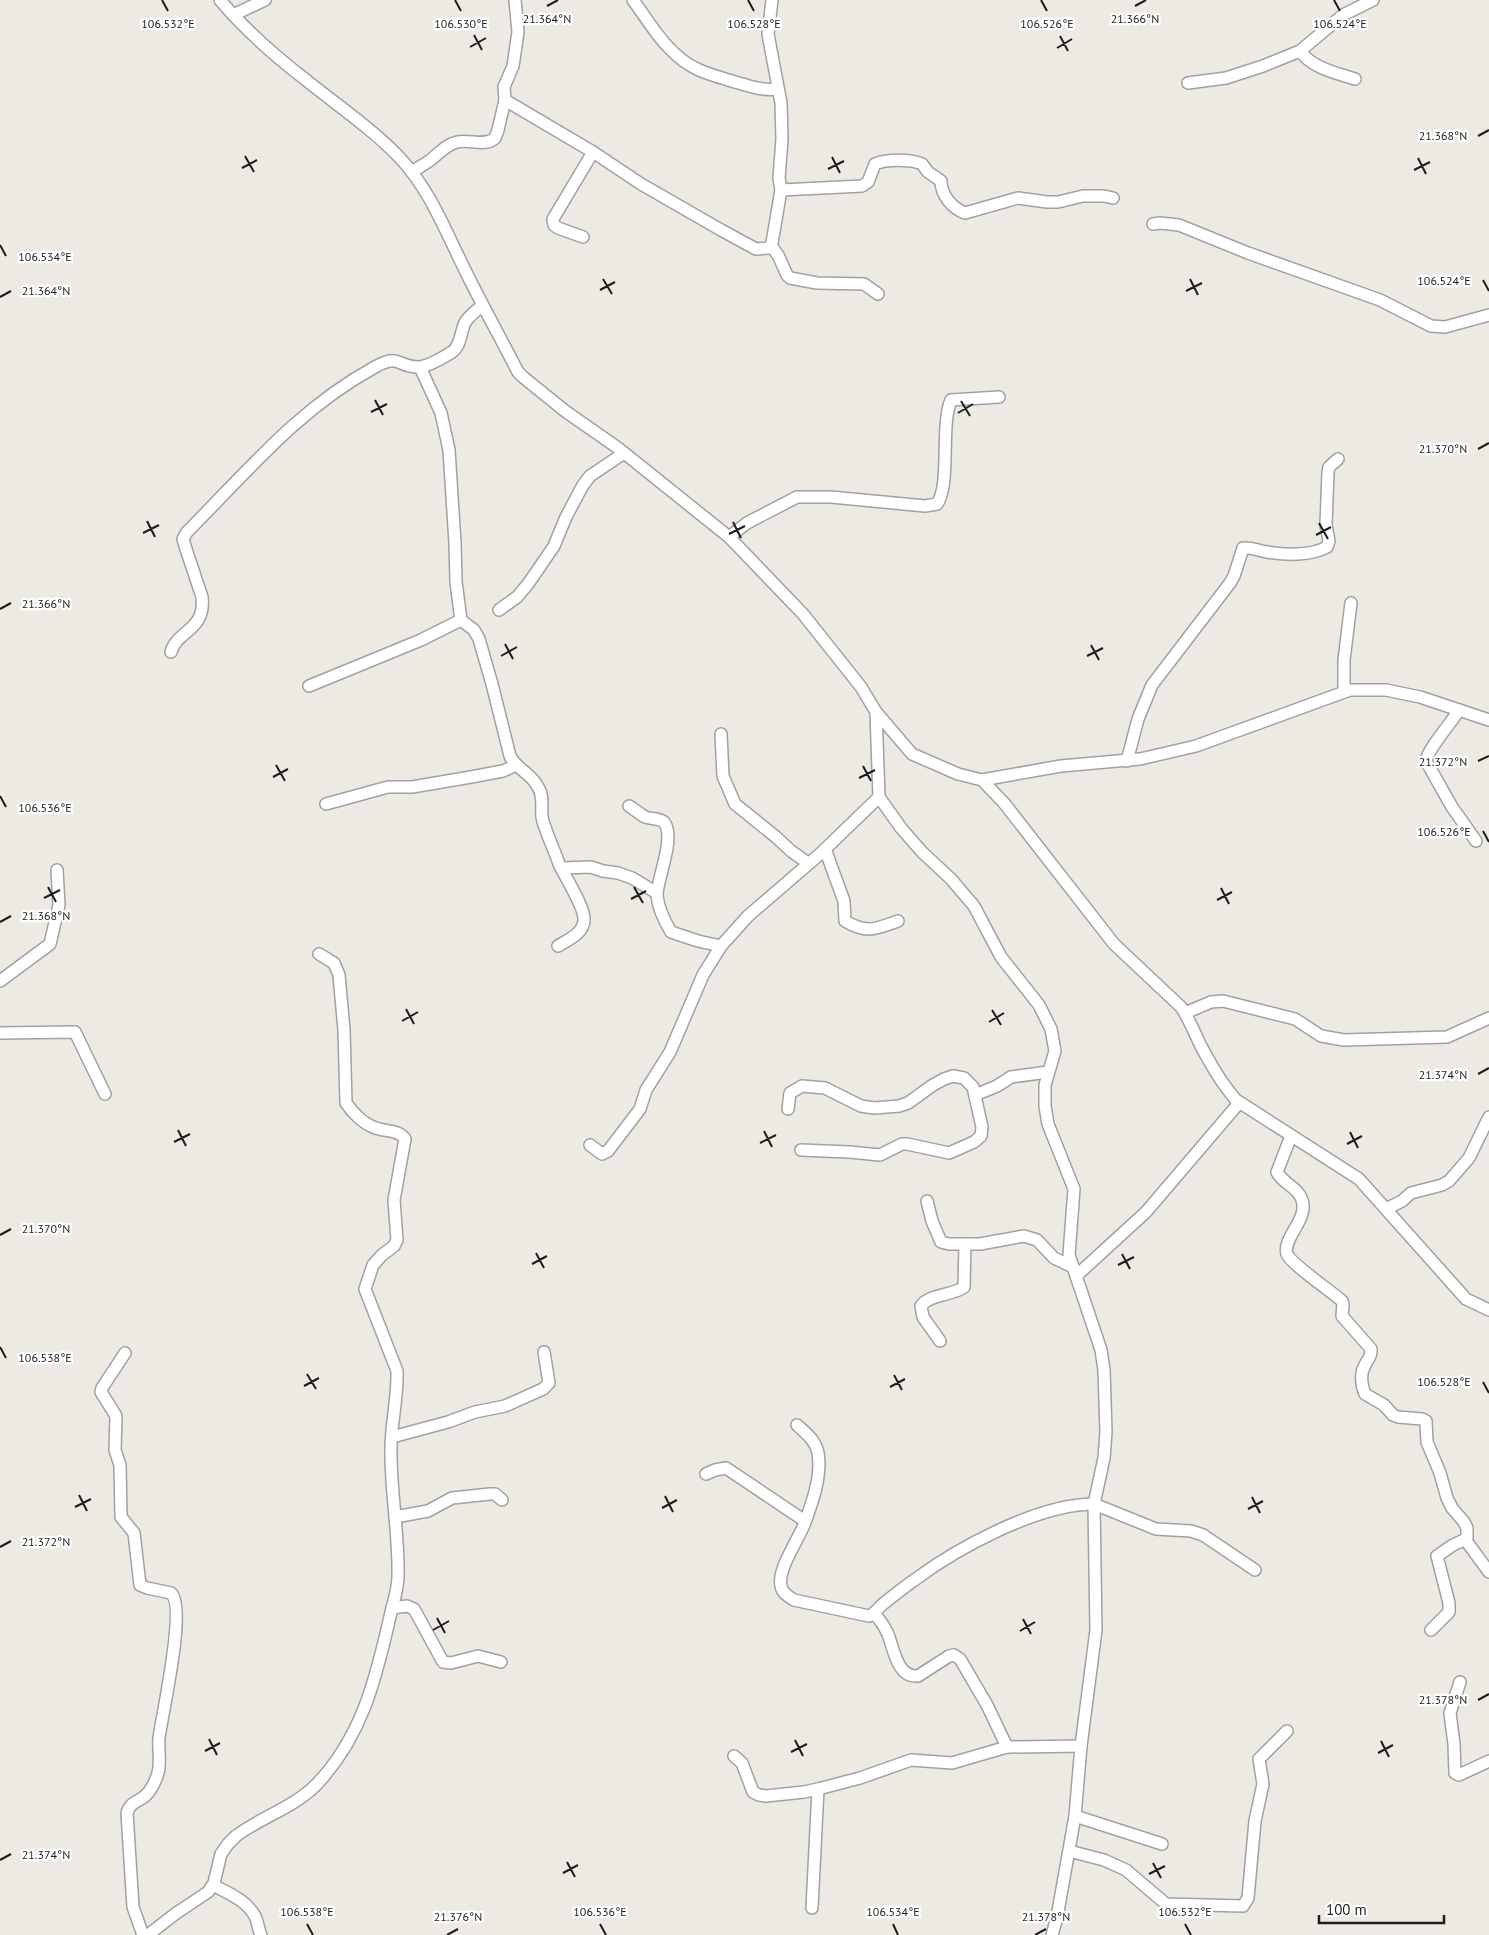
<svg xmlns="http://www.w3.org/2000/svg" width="1489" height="1935" font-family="'PT Sans',sans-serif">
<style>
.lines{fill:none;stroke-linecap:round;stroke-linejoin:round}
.minor-casing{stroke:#a1a1a1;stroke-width:14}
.minor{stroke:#fff;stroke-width:11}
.ticks{fill:none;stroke:#1d1d1d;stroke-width:2}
.ticks-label{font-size:12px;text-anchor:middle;fill:#1d1d1d;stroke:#fff;stroke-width:4.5;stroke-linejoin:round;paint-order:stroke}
</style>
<rect width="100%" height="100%" fill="#edeae4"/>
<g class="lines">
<g class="minor-casing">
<g id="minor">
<path d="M220 0C245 30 275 56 306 80 337 105 371 128 399 157 429 188 445 230 464 268 481 303 500 337 518 372L523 377 565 411 618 448 729 537 803 614 861 687 876 712 879 797 901 828 922 852 951 879 974 906 1001 957 1039 1005 1051 1029 1055 1051 1045 1085V1106L1048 1124 1074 1189 1069 1255 1101 1350 1104 1370 1106 1432 1104 1458 1094 1504 1096 1630 1081 1746 1075 1816 1057 1917 1052 1935"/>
<path d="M633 0C652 26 668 56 699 70 710 75 723 78 735 82 749 86 763 91 777 89"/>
<path d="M233 15 265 0"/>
<path d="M1300 51C1312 68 1336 73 1355 79"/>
<path d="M1188 83 1226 78 1263 66 1300 51 1343 15 1373 0"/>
<path d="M505 100 593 152 641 184 721 230 756 249 769 248 772 243 781 190 779 178 782 139 781 103 768 34 772 0"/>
<path d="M412 172C418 168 423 165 429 161 439 154 445 145 457 142 469 139 486 147 495 138L498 130 505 100 504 87 513 66 518 32 515 0"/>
<path d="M781 190 862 186 868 182 875 164C887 159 910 159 922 164L928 172 941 181C941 195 952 208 965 213L1018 198 1047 202H1058L1083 196H1104L1113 198"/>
<path d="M1153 224 1160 223 1179 225 1248 253 1380 300 1431 326 1445 327 1489 315"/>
<path d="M583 237 558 228 554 225 553 219 593 152"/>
<path d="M771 246 778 255 787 275 790 278 817 283 864 284 878 294"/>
<path d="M729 537 747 523 797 497H831L925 506 937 504C951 484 940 426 951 400L999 397"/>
<path d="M499 610 517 597 528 584 554 546 566 517 583 485 590 476 624 453"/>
<path d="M461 620 474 630 479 639 492 684 510 756C517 770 530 772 538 787 544 796 541 806 542 817 544 829 555 851 559 864 565 877 585 907 584 920 584 933 568 940 558 946"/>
<path d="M171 652C177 630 206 631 202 597L185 546 183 539 187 532C248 471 298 409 375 367 400 353 397 367 418 367 427 367 444 357 452 352 462 345 460 330 466 321 470 315 477 310 482 306"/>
<path d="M309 686 421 640 461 620 456 582 455 543 449 450 441 413 420 367"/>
<path d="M1344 691V660L1351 603"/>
<path d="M1459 710C1452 722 1427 750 1426 761L1452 807 1476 841"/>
<path d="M877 713 912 754 958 774 982 780 1061 766 1140 759 1196 746 1350 690H1386L1420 697 1489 720"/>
<path d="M721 734 723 776 735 804 776 837 791 851 808 863"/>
<path d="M1127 761 1138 719 1152 685 1230 583 1234 576 1243 548C1251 547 1259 551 1267 552 1285 555 1311 556 1327 547L1329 541 1326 525 1328 472 1329 467 1338 459"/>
<path d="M982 780 1004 803 1114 944 1181 1007C1192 1023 1197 1041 1207 1057 1215 1072 1225 1087 1236 1100L1359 1179 1466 1299 1489 1310"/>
<path d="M326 804 388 787H412L471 777 503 771 516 765"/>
<path d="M629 806C634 809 640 814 645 817 650 819 660 818 664 822 676 837 657 879 657 895 658 907 665 922 671 932L698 941 721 946"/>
<path d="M825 849 844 901 845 921C867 934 876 929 898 921"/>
<path d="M562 868 591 867 603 871 618 873 632 878 657 893"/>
<path d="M0 981 50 944 59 905 57 870"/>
<path d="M1185 1013 1211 1002 1223 1001 1295 1019 1321 1036 1344 1040 1447 1037 1489 1018"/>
<path d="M0 1033 75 1032 105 1094"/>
<path d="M975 1095 997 1086 1011 1077 1048 1072"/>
<path d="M788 1109 790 1093 802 1086 825 1088 861 1106 874 1108 899 1106 908 1103 933 1085 944 1079 953 1076 964 1078 973 1087 982 1127 981 1136 974 1142 949 1153 907 1144H902L880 1155 849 1152 801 1150"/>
<path d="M1291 1136 1277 1172C1283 1184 1298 1187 1302 1200 1309 1219 1282 1238 1287 1254 1290 1263 1332 1292 1342 1301L1343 1304 1342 1316 1371 1349C1372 1356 1368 1359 1365 1365 1360 1373 1361 1385 1365 1394L1384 1405 1393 1415 1398 1417 1422 1419 1426 1421 1427 1442 1440 1473 1447 1498 1452 1508 1464 1522 1467 1528V1542L1489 1572"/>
<path d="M590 1145 602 1154 608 1151 640 1109 646 1090 670 1052 703 975 721 946 748 916 820 854 879 797"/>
<path d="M927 1201 932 1221 941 1242 949 1244H980L1024 1236 1037 1240 1054 1258 1073 1267"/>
<path d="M1386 1209 1402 1201 1411 1193 1442 1185 1449 1181 1469 1158 1489 1117"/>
<path d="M1076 1276 1146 1212 1239 1103"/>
<path d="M940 1341 923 1317 921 1306C929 1294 952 1296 964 1287L965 1244"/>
<path d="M125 1353 102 1388 101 1392 116 1416 115 1450 120 1465 121 1517 134 1533 140 1585 147 1588 171 1593C187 1607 162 1714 159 1738 158 1749 161 1762 158 1773 156 1780 151 1791 145 1796 138 1802 130 1802 127 1813L133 1907 143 1935"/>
<path d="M797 1425C806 1433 816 1441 818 1453 822 1477 812 1503 804 1525 798 1540 777 1570 781 1586 782 1593 789 1597 794 1600L869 1616C875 1614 878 1608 883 1604 893 1596 903 1588 913 1581 957 1548 1038 1504 1094 1504L1156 1529 1191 1531 1203 1535 1255 1570"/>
<path d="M392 1437 448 1422 475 1412 505 1406 543 1389 549 1383 544 1352"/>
<path d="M706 1474 715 1470 726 1468 805 1521"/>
<path d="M395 1517 428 1511 452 1498 490 1494H495L502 1500"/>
<path d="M392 1608 407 1606 414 1609 443 1662 451 1663 478 1656 501 1662"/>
<path d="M874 1613C880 1620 886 1628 889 1637 894 1651 898 1678 918 1676L949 1656 954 1655 960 1659 987 1705 1007 1747"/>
<path d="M1431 1630 1449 1612V1603L1437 1556 1453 1545 1466 1539"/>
<path d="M1460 1682 1450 1713 1454 1744 1455 1773 1459 1775 1489 1761"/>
<path d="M734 1756 742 1763 753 1792 759 1795 766 1796 804 1792 818 1789 860 1778 911 1760 952 1763 1007 1747 1081 1746"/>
<path d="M1075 1816 1162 1844"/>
<path d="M1069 1851 1104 1860 1126 1870 1166 1904 1243 1906 1248 1898 1255 1821 1263 1784 1259 1759 1287 1731"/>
<path d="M213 1885C228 1893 246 1900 255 1916 258 1922 258 1929 261 1935"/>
<path d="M812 1908 818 1789"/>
<path d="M148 1935 175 1914 208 1892 214 1883 221 1854 228 1844 236 1836C261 1817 293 1808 316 1785 361 1738 375 1682 389 1621 392 1606 398 1591 398 1576 399 1535 391 1495 391 1454 390 1427 398 1399 397 1371L365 1289 373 1265 382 1255 394 1246 397 1240 394 1200 405 1139C399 1129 383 1132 373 1127 363 1123 352 1112 346 1103L344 1030 339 975 334 963 319 954"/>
</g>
</g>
<use href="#minor" class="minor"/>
</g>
<path class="ticks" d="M162 0 168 11M455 0 461 11M748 0 754 11M1041 0 1047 11M1334 0 1340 11M547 6 558 0M1135 6 1146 0M474 35 482 50M1060 36 1068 51M470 47 486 38M1057 48 1072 39M1478 136 1489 130M245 156 254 172M832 157 840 173M1418 158 1426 174M242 168 257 160M828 169 844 161M1414 170 1430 162M0 245 6 256M603 279 612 294M1190 279 1198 295M1483 280 1489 291M600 290 615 282M1186 291 1202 283M0 297 11 291M375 400 383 415M961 401 970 416M371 412 387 404M958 413 973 404M1478 449 1489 443M147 521 155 537M733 522 741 538M1319 523 1328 539M143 533 159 525M729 534 745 526M1316 535 1331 527M0 609 11 603M505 644 513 659M1091 645 1099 660M501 656 517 647M1087 656 1103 648M1478 761 1489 756M276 765 285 781M863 766 871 781M273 777 288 769M859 778 875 770M0 796 6 807M1483 831 1489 842M48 887 56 902M634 887 643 903M1221 888 1229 904M44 898 60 890M631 899 646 891M1217 900 1232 892M0 922 11 916M406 1009 414 1024M992 1010 1001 1025M402 1021 418 1012M989 1022 1004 1013M1478 1074 1489 1068M178 1130 186 1146M764 1131 772 1147M1350 1132 1358 1148M174 1142 190 1134M760 1143 776 1135M1347 1144 1362 1136M0 1235 11 1229M536 1253 544 1268M1122 1254 1130 1269M532 1264 547 1256M1118 1265 1134 1257M0 1347 6 1358M307 1374 316 1389M894 1375 902 1390M1483 1382 1489 1393M304 1386 319 1378M890 1387 905 1379M79 1495 87 1511M665 1496 673 1512M1252 1497 1260 1513M75 1507 91 1499M662 1508 677 1500M1248 1509 1263 1501M0 1547 11 1541M437 1618 445 1633M1023 1619 1031 1634M433 1630 449 1621M1020 1631 1035 1622M1478 1700 1489 1694M209 1739 217 1755M795 1740 803 1756M1381 1741 1389 1757M205 1751 220 1743M791 1752 807 1744M1378 1753 1393 1745M0 1860 11 1854M567 1862 575 1877M1153 1863 1161 1878M563 1873 578 1865M1149 1874 1165 1866M307 1924 313 1935M600 1924 606 1935M893 1924 898 1935M1185 1924 1191 1935M447 1935 458 1929M1035 1935 1046 1929"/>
<g class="ticks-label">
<text x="547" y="23">21.364°N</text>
<text x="1135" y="23">21.366°N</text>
<text x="168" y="28">106.532°E</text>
<text x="461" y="28">106.530°E</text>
<text x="754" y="28">106.528°E</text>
<text x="1047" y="28">106.526°E</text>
<text x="1340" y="28">106.524°E</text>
<text x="1443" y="140">21.368°N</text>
<text x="45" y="261">106.534°E</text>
<text x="1444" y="285">106.524°E</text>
<text x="46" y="295">21.364°N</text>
<text x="1443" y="453">21.370°N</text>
<text x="46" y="608">21.366°N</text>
<text x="1443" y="766">21.372°N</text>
<text x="45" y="812">106.536°E</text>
<text x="1444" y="836">106.526°E</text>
<text x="46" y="920">21.368°N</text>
<text x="1443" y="1079">21.374°N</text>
<text x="46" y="1233">21.370°N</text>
<text x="45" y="1362">106.538°E</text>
<text x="1444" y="1386">106.528°E</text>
<text x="46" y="1546">21.372°N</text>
<text x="1443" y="1704">21.378°N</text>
<text x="46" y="1859">21.374°N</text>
<text x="307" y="1916">106.538°E</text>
<text x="600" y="1916">106.536°E</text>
<text x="893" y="1916">106.534°E</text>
<text x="1185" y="1916">106.532°E</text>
<text x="458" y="1921">21.376°N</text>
<text x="1046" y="1921">21.378°N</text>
</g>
<path d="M1319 1915v8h125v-8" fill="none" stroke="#1d1d1d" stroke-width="2.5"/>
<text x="1326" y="1915" font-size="15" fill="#1d1d1d" stroke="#ffffff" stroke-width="4" paint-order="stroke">100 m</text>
</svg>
